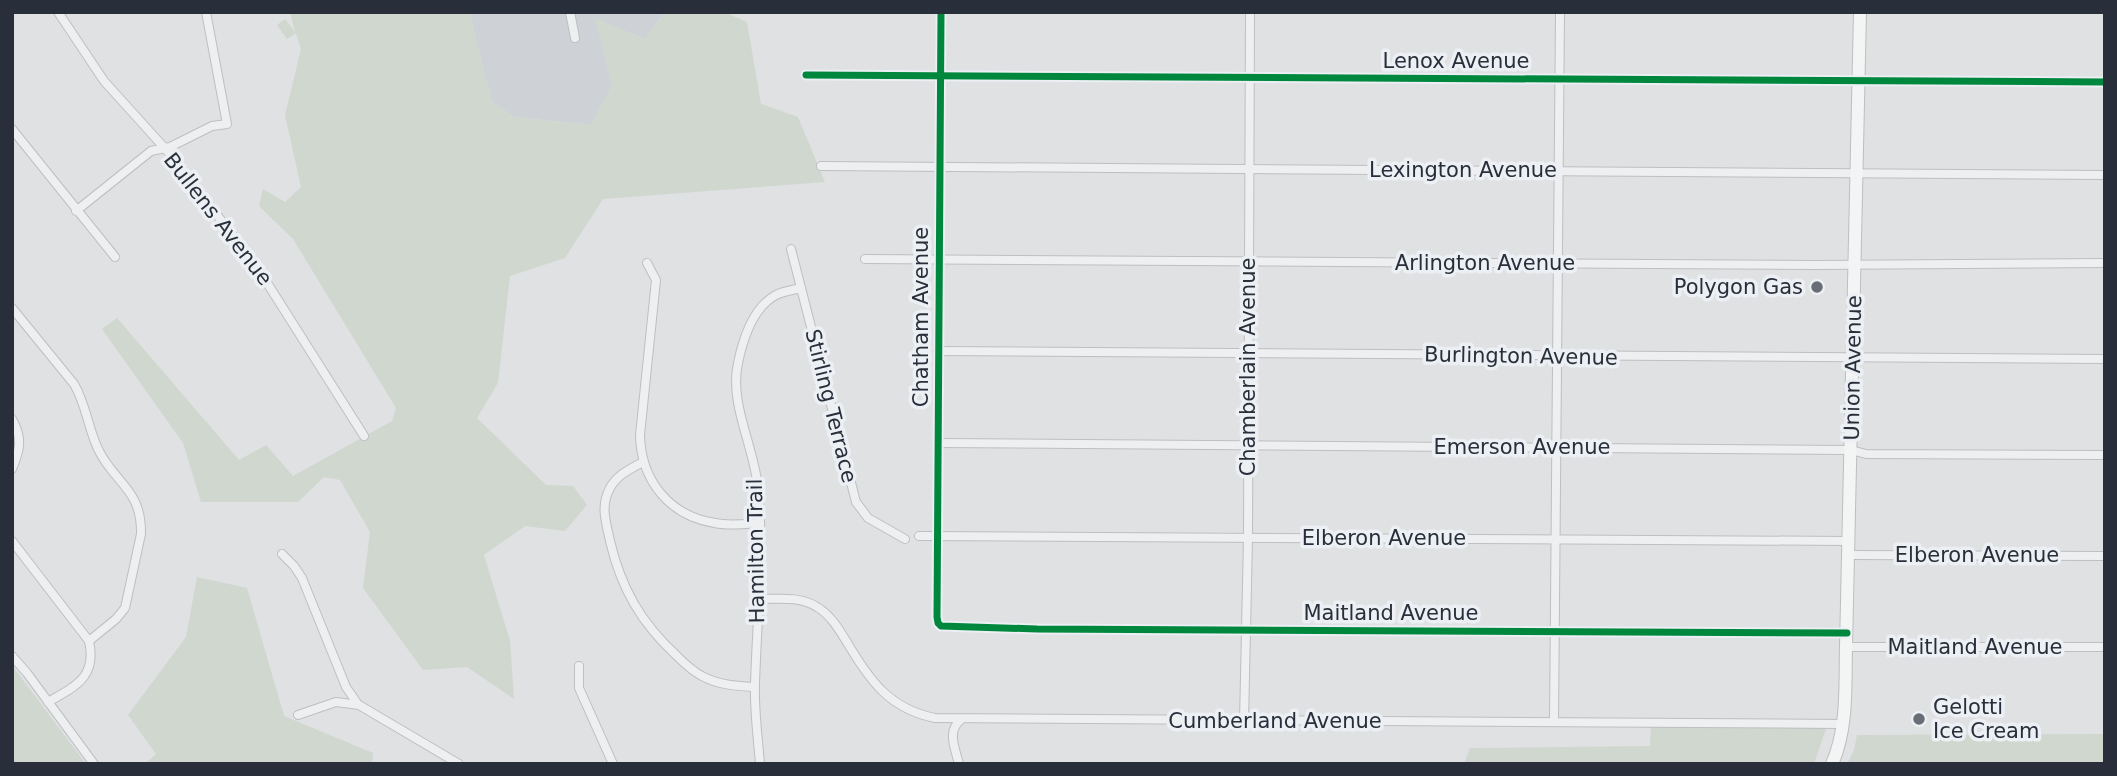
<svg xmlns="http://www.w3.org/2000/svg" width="2117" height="776" font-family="'DejaVu Sans',sans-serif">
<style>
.built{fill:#ced1d6}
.green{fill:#d0d7cf}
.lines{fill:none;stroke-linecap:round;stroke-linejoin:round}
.street-casing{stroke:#bdbfc1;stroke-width:10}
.primary-casing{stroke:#bcbec0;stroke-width:14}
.street{stroke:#eeeff0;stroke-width:8}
.primary{stroke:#f3f4f4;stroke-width:12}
.cycleway-casing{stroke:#eceff3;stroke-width:11}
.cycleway{stroke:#00873e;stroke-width:7}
.poi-dot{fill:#696d75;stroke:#eceff3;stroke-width:2.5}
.labels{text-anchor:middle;stroke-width:7;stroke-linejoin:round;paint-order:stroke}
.street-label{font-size:21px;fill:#292f3a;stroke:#eceff3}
.poi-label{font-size:21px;fill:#292f3a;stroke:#eceff3;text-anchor:end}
</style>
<rect width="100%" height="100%" fill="#dfe1e3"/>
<path class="built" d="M469 12H665L645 39 596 19 612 86 591 125 514 117 492 102Z"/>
<g class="green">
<path d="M290 12H469L492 102 514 117 590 125 612 86 595 18 645 39 665 12H724L747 22 761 104 798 117 825 182 603 199 565 258 510 276 498 383 477 418 546 485 573 486 587 505 565 531 525 526 484 555 510 641 514 699 467 667 423 670 363 588 370 532 340 480 324 477 298 502H201L183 443 102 329 117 318 239 460 266 445 293 476 392 421 396 408 293 239 259 206 263 189 285 202 301 187 285 115 301 49 296 33 287 39 277 25 285 19 295 32Z"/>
<path d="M197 577 247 588 284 716 373 753 372 764H145L156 754 128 715 186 637Z"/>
<path d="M14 668 86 764H12V669Z"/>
<path d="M1651 723 1827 726 1814 764H1464L1470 748 1650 746Z"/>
<path d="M2105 734V764H1847L1854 750 1857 735Z"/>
</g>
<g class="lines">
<g class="street-casing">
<g id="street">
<path d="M58 12 104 81 170 154 257 267 364 436"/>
<path d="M570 12 575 38"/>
<path d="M941 12 937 617 938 623 941 626 1037 629 1847 633"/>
<path d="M806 75 2105 82"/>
<path d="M12 129 115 257"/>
<path d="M821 166 2105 175"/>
<path d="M76 211 151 151 170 147 212 126 227 124 206 12"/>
<path d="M791 249 856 502 868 518 905 539"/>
<path d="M865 259 1814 265 2105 263"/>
<path d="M647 263 656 280 640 435C641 480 669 516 715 523 729 526 745 524 759 523"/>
<path d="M12 308 74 384C86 404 88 428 98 449 114 483 142 489 141 534L125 608 116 619 89 641C97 677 76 686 48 702"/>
<path d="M938 351 2105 359"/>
<path d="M12 419C23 438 20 450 12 469"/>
<path d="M938 443 1851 450 1866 454 2105 455"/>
<path d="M643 462C630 469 617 475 610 488 600 506 606 522 610 541 621 588 641 623 677 656 684 663 692 671 702 676 718 685 737 686 754 687"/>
<path d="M919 536 1849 541"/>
<path d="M12 541 89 641"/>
<path d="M282 554 294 566 302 578 346 687 357 703"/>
<path d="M1849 555 2105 556"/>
<path d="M759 599C779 599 800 596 817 607 831 615 840 631 848 644 870 681 890 709 935 718L1843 724"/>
<path d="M1846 647H2105"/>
<path d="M12 656 27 673 94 764"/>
<path d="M579 666V688L613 764"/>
<path d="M298 715 336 702 359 705 459 764"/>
<path d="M1244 722 1248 538 1250 12"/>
<path d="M1554 722 1560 12"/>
<path d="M760 764C758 738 754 710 755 684 757 619 764 553 758 488 754 446 729 404 738 363 743 339 753 307 776 295 784 291 793 290 801 288"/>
<path d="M959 764C955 748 946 730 962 719"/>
</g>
</g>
<g class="primary-casing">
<path id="primary" d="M1832 764C1848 728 1845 686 1846 647L1860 12"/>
</g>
<use href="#street" class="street"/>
<use href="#primary" class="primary"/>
<g class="cycleway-casing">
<g id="cycleway">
<path d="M941 12 937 617 938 623 941 626 1037 629 1847 633"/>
<path d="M806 75 2105 82"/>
</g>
</g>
<use href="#cycleway" class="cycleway"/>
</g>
<g class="poi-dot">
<circle cx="1817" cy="287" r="7"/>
<circle cx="1919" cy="719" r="7"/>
</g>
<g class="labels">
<g class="street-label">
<text x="1456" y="68">Lenox Avenue</text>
<text x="1463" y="177">Lexington Avenue</text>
<text transform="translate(218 219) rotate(52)" y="7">Bullens Avenue</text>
<text x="1485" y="270">Arlington Avenue</text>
<text transform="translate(921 317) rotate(-90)" y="7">Chatham Avenue</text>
<text transform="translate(1521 356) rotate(1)" y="7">Burlington Avenue</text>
<text transform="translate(1248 367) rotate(-90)" y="7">Chamberlain Avenue</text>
<text transform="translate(1853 368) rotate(-89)" y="7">Union Avenue</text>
<text transform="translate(831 406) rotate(76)" y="7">Stirling Terrace</text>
<text x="1522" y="454">Emerson Avenue</text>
<text x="1384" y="545">Elberon Avenue</text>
<text transform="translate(756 551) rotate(-91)" y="7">Hamilton Trail</text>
<text x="1977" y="562">Elberon Avenue</text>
<text x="1391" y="620">Maitland Avenue</text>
<text x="1975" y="654">Maitland Avenue</text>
<text x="1275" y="728">Cumberland Avenue</text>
</g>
<g class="poi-label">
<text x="1803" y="294">Polygon Gas</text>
<text x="1933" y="714" text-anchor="start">Gelotti<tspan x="1933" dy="24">Ice Cream</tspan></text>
</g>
</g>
<rect width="2117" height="776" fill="none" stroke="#292f3a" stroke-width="28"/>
</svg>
